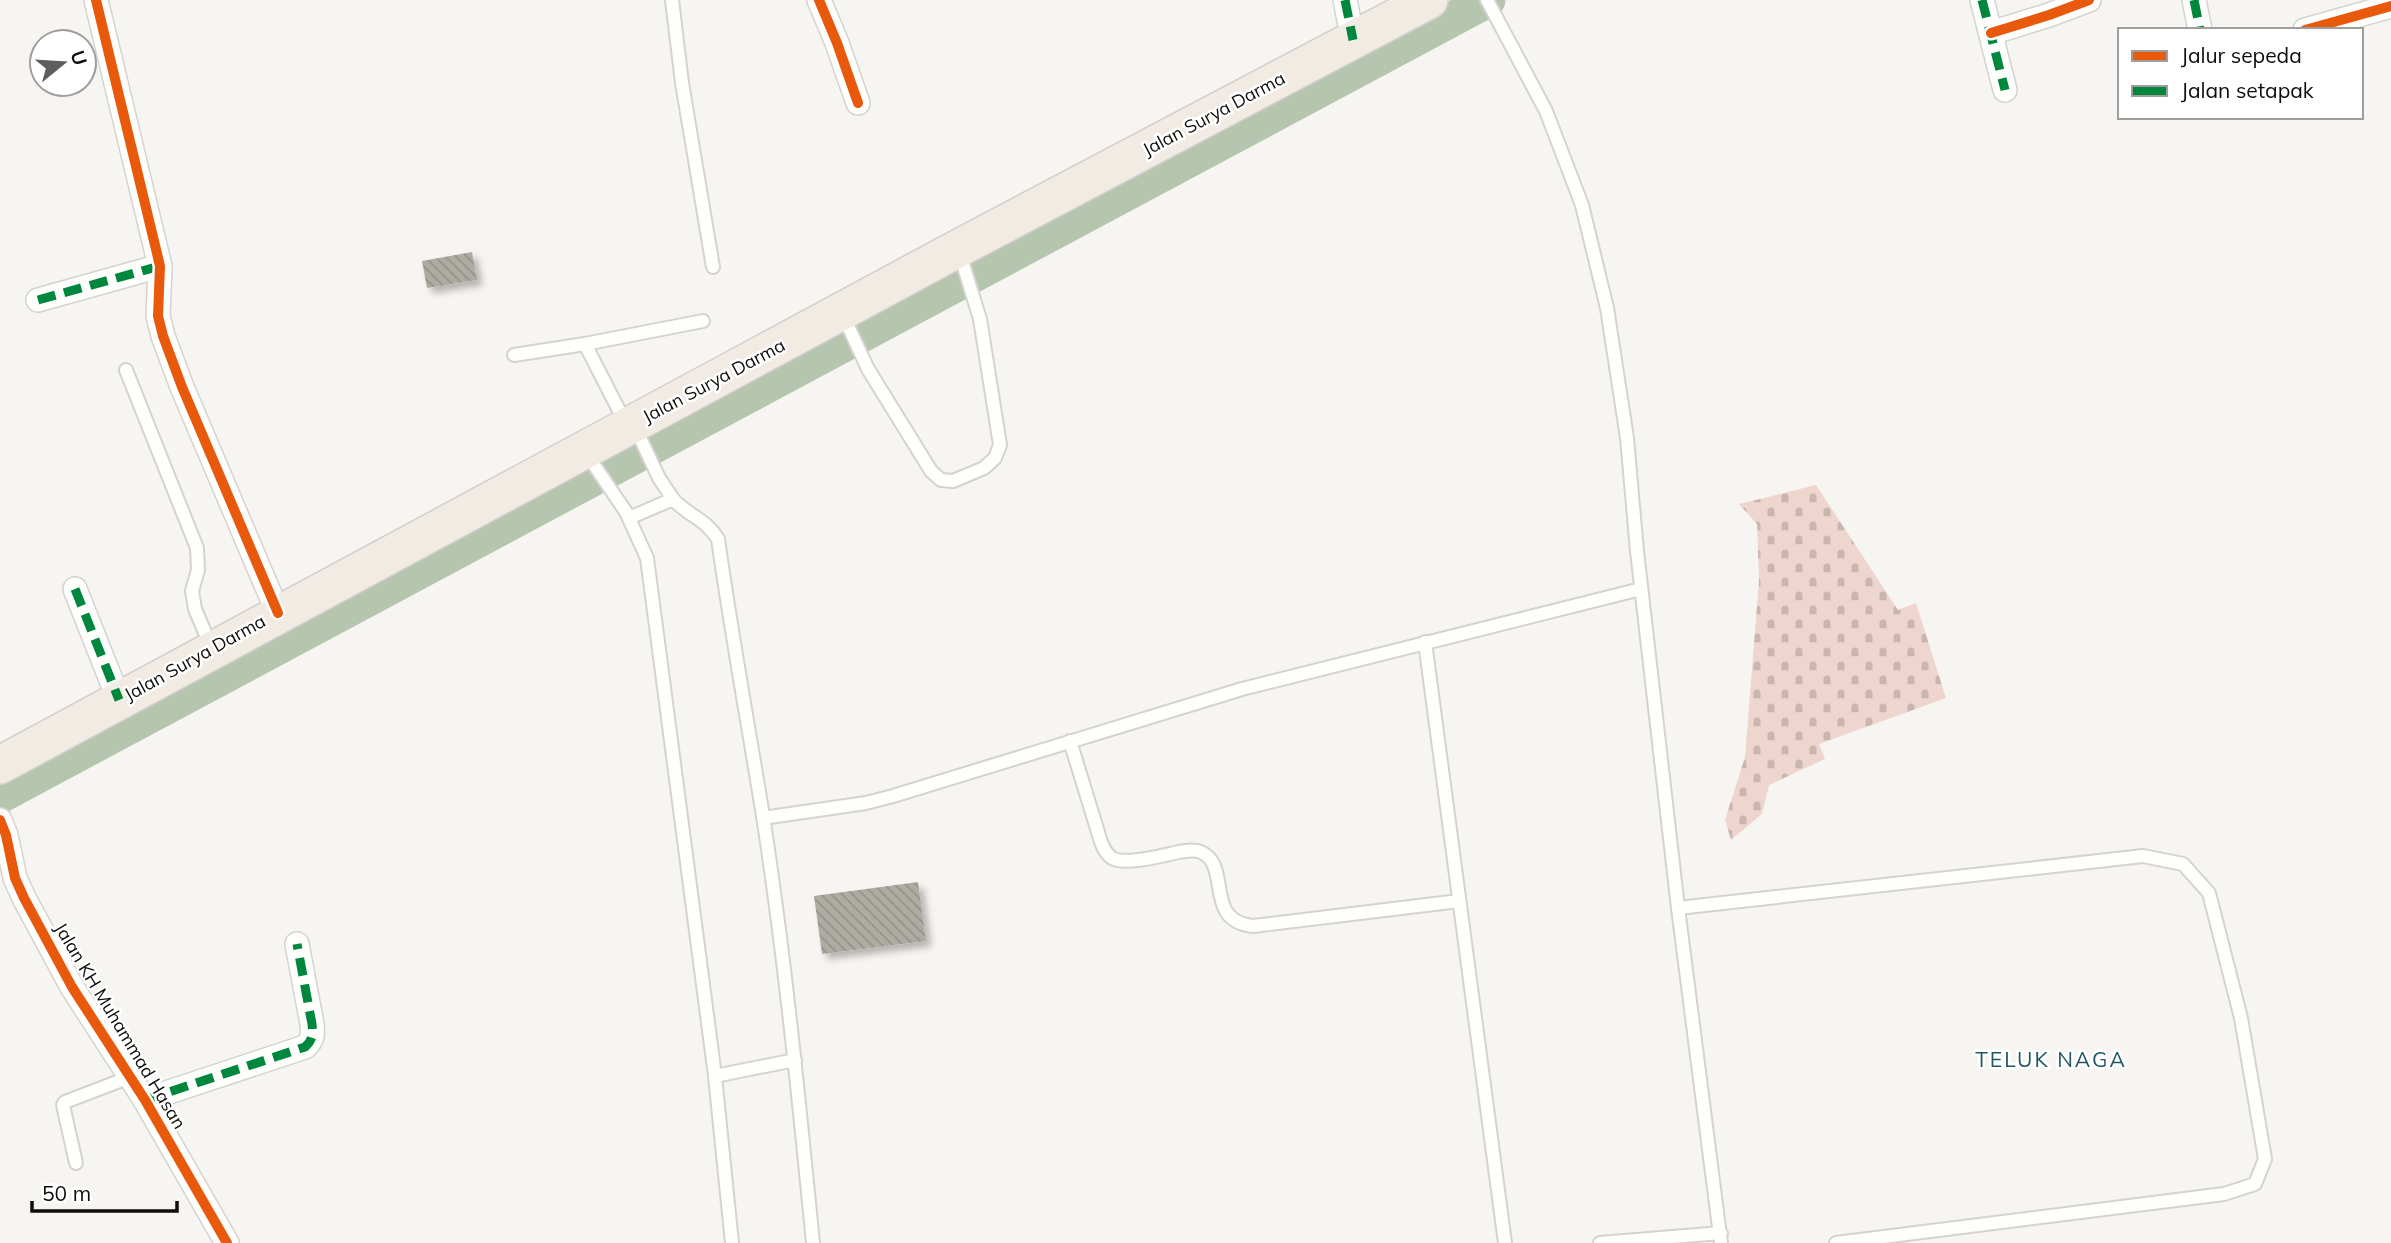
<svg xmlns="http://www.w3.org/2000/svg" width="2391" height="1243" font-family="Mulish,sans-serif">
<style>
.cemetery{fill:url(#cemetery-stones)}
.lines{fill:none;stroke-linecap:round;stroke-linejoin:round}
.river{stroke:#b6c6ae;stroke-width:35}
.building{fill:url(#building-back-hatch);filter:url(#shadow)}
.service-casing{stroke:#d4d3d0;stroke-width:16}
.minor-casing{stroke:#d4d3d0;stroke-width:26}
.primary-casing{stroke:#d0cfce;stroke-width:40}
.service{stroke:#fefefd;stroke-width:12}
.minor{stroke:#fefefd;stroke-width:23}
.primary{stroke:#f2ebe3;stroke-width:37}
.quiet{stroke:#00873e;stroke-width:9;stroke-dasharray:18 9;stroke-linecap:butt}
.cycleway-casing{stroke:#fff;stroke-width:15}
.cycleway{stroke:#e8590c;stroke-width:10}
.labels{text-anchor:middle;stroke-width:5;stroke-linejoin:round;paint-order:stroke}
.street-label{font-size:18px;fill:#0e0d0b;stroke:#fff}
.quarter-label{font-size:21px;letter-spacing:2px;fill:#1e5661;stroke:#fff}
</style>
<defs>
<pattern id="cemetery-stones" width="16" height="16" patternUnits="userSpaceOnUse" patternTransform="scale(1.75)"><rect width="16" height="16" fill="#eed5cd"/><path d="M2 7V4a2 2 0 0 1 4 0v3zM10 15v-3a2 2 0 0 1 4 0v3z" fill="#cbb6af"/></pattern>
<pattern id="building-back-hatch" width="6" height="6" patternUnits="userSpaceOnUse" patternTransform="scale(1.75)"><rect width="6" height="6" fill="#acaca3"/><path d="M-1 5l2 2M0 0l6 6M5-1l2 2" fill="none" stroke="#93938b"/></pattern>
<filter id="shadow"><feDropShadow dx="5.5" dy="5.5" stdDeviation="3.5" flood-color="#0004"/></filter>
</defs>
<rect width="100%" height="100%" fill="#f7f5f1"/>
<path class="cemetery" d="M1816 485 1898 610 1916 603 1946 698 1819 744 1825 759 1769 785 1762 814 1731 840 1725 820 1745 757 1759 581 1757 524 1739 504Z"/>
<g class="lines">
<path class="river" d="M0 796 1488 0"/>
</g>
<g class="building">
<path d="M472 252 477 280 427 288 422 261Z"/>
<path d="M918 882 926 941 822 954 814 896Z"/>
</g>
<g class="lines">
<g class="service-casing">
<g id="service">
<path d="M672 0 682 83 713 267"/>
<path d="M1487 0 1546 111 1582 205 1607 308 1627 438 1637 551 1678 908 1721 1243"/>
<path d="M842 313 868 369 931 471 941 480 953 481 984 468 995 458 1000 445 980 319 959 251"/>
<path d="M514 355 585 344"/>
<path d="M126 370 197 548 198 570 192 591 195 609 212 649"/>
<path d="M626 424 585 344 703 321"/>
<path d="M634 425 659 478 673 499"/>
<path d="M586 453 626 512 647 558 715 1076 732 1243"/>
<path d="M629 518 673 499C688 516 705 518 718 539 731 631 748 724 763 816 785 958 799 1101 813 1243"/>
<path d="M1425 642 1505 1243"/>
<path d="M1070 741 1101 842C1104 849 1107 856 1114 859 1128 865 1164 855 1179 852 1186 851 1194 849 1201 852 1232 866 1203 921 1253 926L1459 901"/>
<path d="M763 818 866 803 893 796 1242 689 1641 589"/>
<path d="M1678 908 2143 856 2183 864 2209 893 2241 1018 2265 1159 2255 1184 2224 1194 1836 1243"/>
<path d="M715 1076 795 1060"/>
<path d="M76 1163 63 1105 65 1102 130 1077"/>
<path d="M1600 1243 1721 1233"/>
</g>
</g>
<g class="minor-casing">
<g id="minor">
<path d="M96 0 160 266 158 316 163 336 182 387 278 613"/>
<path d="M819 0 837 43 858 103"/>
<path d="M1345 0 1353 40"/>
<path d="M1982 0 2005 90"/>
<path d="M2194 0 2200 30"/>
<path d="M2305 30 2391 6"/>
<path d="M1991 33 2049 15 2089 0"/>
<path d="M38 300 160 266"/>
<path d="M75 589 119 700"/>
<path d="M0 820 6 835 15 878 24 898 72 987 145 1100 227 1243"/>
<path d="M145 1100 305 1047C313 1040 313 1034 312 1024L297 944"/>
</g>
</g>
<g class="primary-casing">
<path id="primary" d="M0 765 959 248 1429 0"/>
</g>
<use href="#service" class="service"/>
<use href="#minor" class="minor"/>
<use href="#primary" class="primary"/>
<g class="quiet">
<path d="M1345 0 1353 40"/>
<path d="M1982 0 2005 90"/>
<path d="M2194 0 2200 30"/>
<path d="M38 300 160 266"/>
<path d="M75 589 119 700"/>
<path d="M145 1100 305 1047C313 1040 313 1034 312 1024L297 944"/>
</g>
<g class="cycleway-casing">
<g id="cycleway">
<path d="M96 0 160 266 158 316 163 336 182 387 278 613"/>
<path d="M819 0 837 43 858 103"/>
<path d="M2305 30 2391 6"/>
<path d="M1991 33 2049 15 2089 0"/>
<path d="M0 820 6 835 15 878 24 898 72 987 145 1100 227 1243"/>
</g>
</g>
<use href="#cycleway" class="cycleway"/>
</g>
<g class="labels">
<g class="street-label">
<text transform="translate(1214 114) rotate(-28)" y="6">Jalan Surya Darma</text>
<text transform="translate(714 381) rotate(-28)" y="6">Jalan Surya Darma</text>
<text transform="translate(195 658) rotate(-29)" y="6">Jalan Surya Darma</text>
<text transform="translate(120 1026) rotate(59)" y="6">Jalan KH Muhammad Hasan</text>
</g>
<g class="quarter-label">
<text x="2051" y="1067">TELUK NAGA</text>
</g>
</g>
<rect x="2118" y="28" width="245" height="91" fill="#ffffff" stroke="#9f9e9d" stroke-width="2"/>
<rect x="2132" y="51" width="35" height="10" fill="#e8590c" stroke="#9f9e9d" stroke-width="2"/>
<text x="2181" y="63" font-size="21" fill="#0e0d0b">Jalur sepeda</text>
<rect x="2132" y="86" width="35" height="10" fill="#00873e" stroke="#9f9e9d" stroke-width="2"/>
<text x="2181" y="98" font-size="21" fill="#0e0d0b">Jalan setapak</text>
<g transform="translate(63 63) rotate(72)"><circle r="33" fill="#ffffff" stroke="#9f9e9d" stroke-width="2"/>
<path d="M0-5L12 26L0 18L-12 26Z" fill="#605e5c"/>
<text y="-10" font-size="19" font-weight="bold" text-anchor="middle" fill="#0e0d0b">U</text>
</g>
<path d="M32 1201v10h145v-10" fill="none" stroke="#0e0d0b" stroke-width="3.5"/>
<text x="42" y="1201" font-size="21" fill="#0e0d0b" stroke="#ffffff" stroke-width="5" paint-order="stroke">50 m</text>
</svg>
